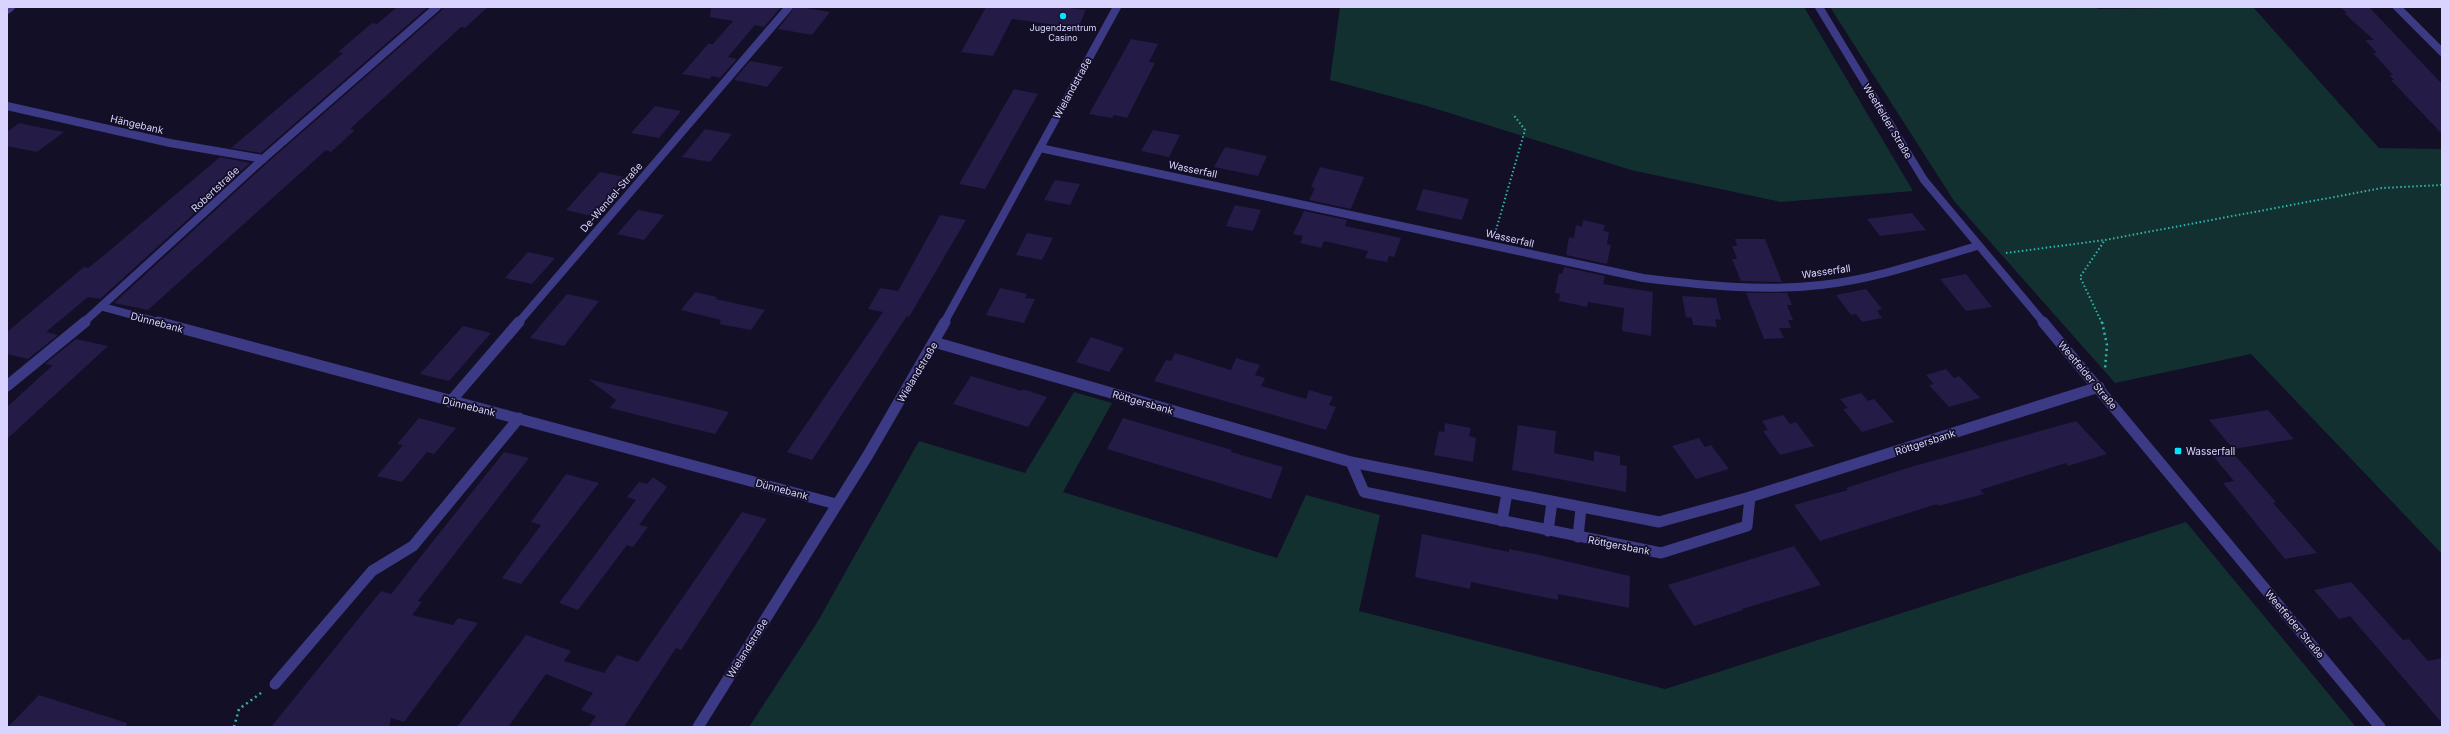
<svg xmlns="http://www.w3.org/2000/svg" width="2449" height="734" font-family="Inter,sans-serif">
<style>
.green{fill:#12302f}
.building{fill:#241b47}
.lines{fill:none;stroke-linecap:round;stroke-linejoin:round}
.path-far1{stroke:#2fb8b0;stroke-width:2;stroke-dasharray:1.5 2.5;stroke-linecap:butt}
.path{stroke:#2fb8b0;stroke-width:2.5;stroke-dasharray:2 3.5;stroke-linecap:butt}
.minor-far1{stroke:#3d3a85;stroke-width:8}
.minor{stroke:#3d3a85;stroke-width:11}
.poi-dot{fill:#00e5ff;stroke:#130f26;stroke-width:1.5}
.labels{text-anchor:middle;stroke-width:3.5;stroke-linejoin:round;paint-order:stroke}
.far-poi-label{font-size:9px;fill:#d9d4ff;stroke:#130f26}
.street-label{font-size:10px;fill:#d9d4ff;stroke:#130f26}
.poi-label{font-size:10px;fill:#d9d4ff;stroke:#130f26;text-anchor:start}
</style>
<rect width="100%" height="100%" fill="#130f26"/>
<g class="green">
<path d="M1340 7H1804L1913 191 1781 202 1631 170 1427 106 1330 80Z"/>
<path d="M1830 7H2096L2098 9 2253 7 2379 148 2442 149V554L2251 354 2115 383 1954 201Z"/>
<path d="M1074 392 1112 403 1063 492 1277 558 1306 495 1380 515 1359 611 1665 689 2186 522 2356 727H749L818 621 919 441 1025 473Z"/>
</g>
<g class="building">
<path d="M397 7H428L261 153 231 148 343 53 338 52 372 23 377 24Z"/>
<path d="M443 7H488L465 28 461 27 350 129 355 130 331 152 326 150 148 310 114 303 267 163 441 11Z"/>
<path d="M711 7H781L764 27 755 25 728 57 737 59 720 78 712 76 710 79 682 74 708 44H713L733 21 710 17Z"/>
<path d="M795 7H799L830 12 812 35 778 29Z"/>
<path d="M986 7H1062L1086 10 1078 28 1012 19 993 56 961 52Z"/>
<path d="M2340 7H2369L2442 84V134L2391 80H2394L2389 75H2393L2373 53H2377L2365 40H2374L2344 13H2347Z"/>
<path d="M1131 39 1158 44 1149 62 1155 63 1127 118 1114 115 1112 118 1089 114Z"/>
<path d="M750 61 783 67 767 87 734 80Z"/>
<path d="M1014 89 1038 94 985 189 959 184Z"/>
<path d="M655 106 681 111 659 138 631 133Z"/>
<path d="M19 123 33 126 64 132 37 152 7 146V132Z"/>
<path d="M705 129 732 134 710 162 682 157Z"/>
<path d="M1153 130 1180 135 1169 157 1141 151Z"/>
<path d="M1225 147 1267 156 1258 176 1214 167Z"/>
<path d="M220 157 250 163 100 299 88 297 46 332 58 335 28 359 7 354V332L84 267 88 268 102 257Z"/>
<path d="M1320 167 1364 177 1351 209 1309 200 1315 188 1311 187Z"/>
<path d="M600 172 625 177 592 216 566 210Z"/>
<path d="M1055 180 1080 184 1070 205 1044 200Z"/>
<path d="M1423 189 1469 199 1462 220 1416 210Z"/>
<path d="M1235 205 1261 210 1253 231 1226 226Z"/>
<path d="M638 210 664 215 644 240 617 234Z"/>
<path d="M1304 211 1347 220 1345 226 1401 238 1394 257 1389 256 1387 262 1365 258 1368 251 1324 241 1321 248 1300 243 1303 236 1293 234Z"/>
<path d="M1912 213 1926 230 1880 236 1867 219Z"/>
<path d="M940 215 966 220 909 317 907 316 812 460 787 452 883 312 868 309 880 288 898 291Z"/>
<path d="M1583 220 1605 225 1603 231 1609 232 1607 244 1611 245 1607 264 1566 255 1569 237 1574 238 1576 225 1582 227Z"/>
<path d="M1027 233 1053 238 1042 260 1016 255Z"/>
<path d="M1735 239H1765L1782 282 1741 281 1732 259H1737L1732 246H1737Z"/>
<path d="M528 252 555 258 532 284 505 278Z"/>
<path d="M1564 267 1605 276 1603 284 1653 292 1651 336 1622 331 1624 308 1588 302 1587 307 1559 301 1560 294 1555 293 1559 273 1562 274Z"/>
<path d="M1966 274 1992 307 1966 311 1940 279Z"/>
<path d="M1000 288 1027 294 1025 298 1035 299 1024 323 986 315Z"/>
<path d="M1866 289 1882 309 1877 311 1882 318 1862 322 1856 314 1851 315 1836 295Z"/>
<path d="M695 292 717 297 716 299 765 310 751 330 719 324 721 320 681 310Z"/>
<path d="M1746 293H1787L1792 305H1787L1793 320H1788L1791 328H1779L1784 338 1764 339Z"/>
<path d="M567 294 599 301 564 346 530 338Z"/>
<path d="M1682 296 1716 298 1721 320 1715 319 1717 327 1693 325 1692 318 1686 317Z"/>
<path d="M463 326 491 333 449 381 420 374Z"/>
<path d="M1091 337 1124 348 1109 372 1076 362Z"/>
<path d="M76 339 108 346 7 439V407L53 365 45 364Z"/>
<path d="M1175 353 1231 370 1236 358 1260 365 1255 375 1265 378 1261 386 1306 399 1309 390 1333 397 1329 405 1336 407 1326 430 1154 381 1166 360 1171 361Z"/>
<path d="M1946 369 1954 378 1959 376 1980 398 1949 407 1929 385 1934 384 1926 375Z"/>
<path d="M971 376 1022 391 1023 389 1047 397 1028 427 953 404Z"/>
<path d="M588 379 697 404 729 412 715 434 682 426 610 408 616 400Z"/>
<path d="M1861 393 1868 401 1874 399 1894 422 1862 432 1843 409 1848 408 1840 399Z"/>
<path d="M2268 410 2294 439 2233 449 2209 420Z"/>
<path d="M1783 415 1790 424 1796 422 1814 446 1780 455 1763 431 1768 430 1762 421Z"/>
<path d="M419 418 456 428 434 454 427 452 402 482 377 476 403 445 397 444Z"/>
<path d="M1123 418 1232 450 1231 452 1283 467 1271 499 1107 449Z"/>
<path d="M2076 421 2107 454 2068 466 2066 463 1980 490 1984 494 1938 506 1937 504 1820 541 1794 505 1848 490 1846 488 1907 468Z"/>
<path d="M1445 423 1471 428 1469 436 1476 438 1473 462 1434 455 1439 431 1444 432Z"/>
<path d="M1518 425 1556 431 1554 453 1594 461V451L1620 456V465L1627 466 1626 492 1512 470Z"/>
<path d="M1699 438 1705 447 1711 445 1729 469 1696 479 1672 446Z"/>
<path d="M2226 445 2276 502 2273 503 2317 553 2285 559 2223 483 2234 481 2213 456Z"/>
<path d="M504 452 529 458 418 601 422 602 412 615 453 625 458 618 478 623 404 722 391 718 389 727H271L381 591 391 594Z"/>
<path d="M566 474 599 483 521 584 502 578 541 525 531 522Z"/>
<path d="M653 477 667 487 639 525 648 527 633 547 627 545 578 610 559 603 636 500 627 497 639 482 647 484Z"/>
<path d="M742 512 767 519 681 650 676 648 624 727H588L596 716 581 710 593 693 546 674 508 727H457L526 635 571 651 564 661 604 673 617 655 638 662Z"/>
<path d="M1422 534 1509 552V549L1535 554 1630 576 1629 608 1558 594V600L1471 582 1470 589 1415 577Z"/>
<path d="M1794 546 1821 585 1742 609 1743 610 1694 626 1668 585Z"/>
<path d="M2351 582 2403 640 2409 639 2428 661 2442 658V723L2350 616 2339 619 2314 590Z"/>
<path d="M39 695 127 723 126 727H8Z"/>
</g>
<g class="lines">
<g class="path-far1">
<path d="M1496 230 1525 130 1513 114"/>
<path d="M2006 253 2105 240 2382 188 2442 185"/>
<path d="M2102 323 2080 277 2105 240"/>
</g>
<g class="path">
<path d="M2102 322 2107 345 2105 369"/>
<path d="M234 727 239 709 261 693"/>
</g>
<g class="minor-far1">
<path d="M1819 7 1924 180 2044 323"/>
<path d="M2397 7 2442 52"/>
<path d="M7 10 11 7"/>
<path d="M7 106 170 143 263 159"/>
<path d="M1040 148 1643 278C1702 285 1762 292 1821 285 1875 279 1926 261 1977 246"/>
<path d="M103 307 162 323"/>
<path d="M83 323 263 159 437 7"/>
<path d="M518 323 789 7"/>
<path d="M944 323 1117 7"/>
</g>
<g class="minor">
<path d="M158 322 836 504"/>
<path d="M2043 322 2380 727"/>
<path d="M934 342 1351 462 1659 522 1750 497 2099 387"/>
<path d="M7 386 85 322"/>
<path d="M450 402 519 322"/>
<path d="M1351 462 1364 492 1661 553 1747 526 1750 497"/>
<path d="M1502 521 1507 493"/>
<path d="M1548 531 1552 502"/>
<path d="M1578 537 1581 508"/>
<path d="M275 684 372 571 413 546 519 418"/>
<path d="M698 727 868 455 945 322"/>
</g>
</g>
<g class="poi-dot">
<circle cx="1063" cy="16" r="4"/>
<rect x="2174" y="447" width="8" height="8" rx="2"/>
</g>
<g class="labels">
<g class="far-poi-label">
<text x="1063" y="31">Jugendzentrum<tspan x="1063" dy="10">Casino</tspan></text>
</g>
<g class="street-label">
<text transform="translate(1072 88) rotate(-61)" y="4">Wielandstraße</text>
<text transform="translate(1888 121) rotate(59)" y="4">Weetfelder Straße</text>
<text transform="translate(137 124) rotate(13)" y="4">Hängebank</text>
<text transform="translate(1193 169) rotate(12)" y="4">Wasserfall</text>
<text transform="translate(215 189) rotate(-43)" y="4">Robertstraße</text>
<text transform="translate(611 197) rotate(-49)" y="4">De-Wendel-Straße</text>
<text transform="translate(1510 238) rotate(13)" y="4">Wasserfall</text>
<text transform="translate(1826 271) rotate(-8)" y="4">Wasserfall</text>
<text transform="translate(157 322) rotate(15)" y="4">Dünnebank</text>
<text transform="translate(917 372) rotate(-59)" y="4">Wielandstraße</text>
<text transform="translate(2088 375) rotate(50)" y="4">Weetfelder Straße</text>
<text transform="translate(1143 402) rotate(16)" y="4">Röttgersbank</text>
<text transform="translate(469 406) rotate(14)" y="4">Dünnebank</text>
<text transform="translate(1925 442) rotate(-18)" y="4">Röttgersbank</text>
<text transform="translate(782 489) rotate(15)" y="4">Dünnebank</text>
<text transform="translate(1619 545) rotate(11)" y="4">Röttgersbank</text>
<text transform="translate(2295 624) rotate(50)" y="4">Weetfelder Straße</text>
<text transform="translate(747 648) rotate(-58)" y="4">Wielandstraße</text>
</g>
<g class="poi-label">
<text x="2186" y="455">Wasserfall</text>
</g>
</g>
<rect width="2449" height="734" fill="none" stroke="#d9d4ff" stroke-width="16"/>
</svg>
